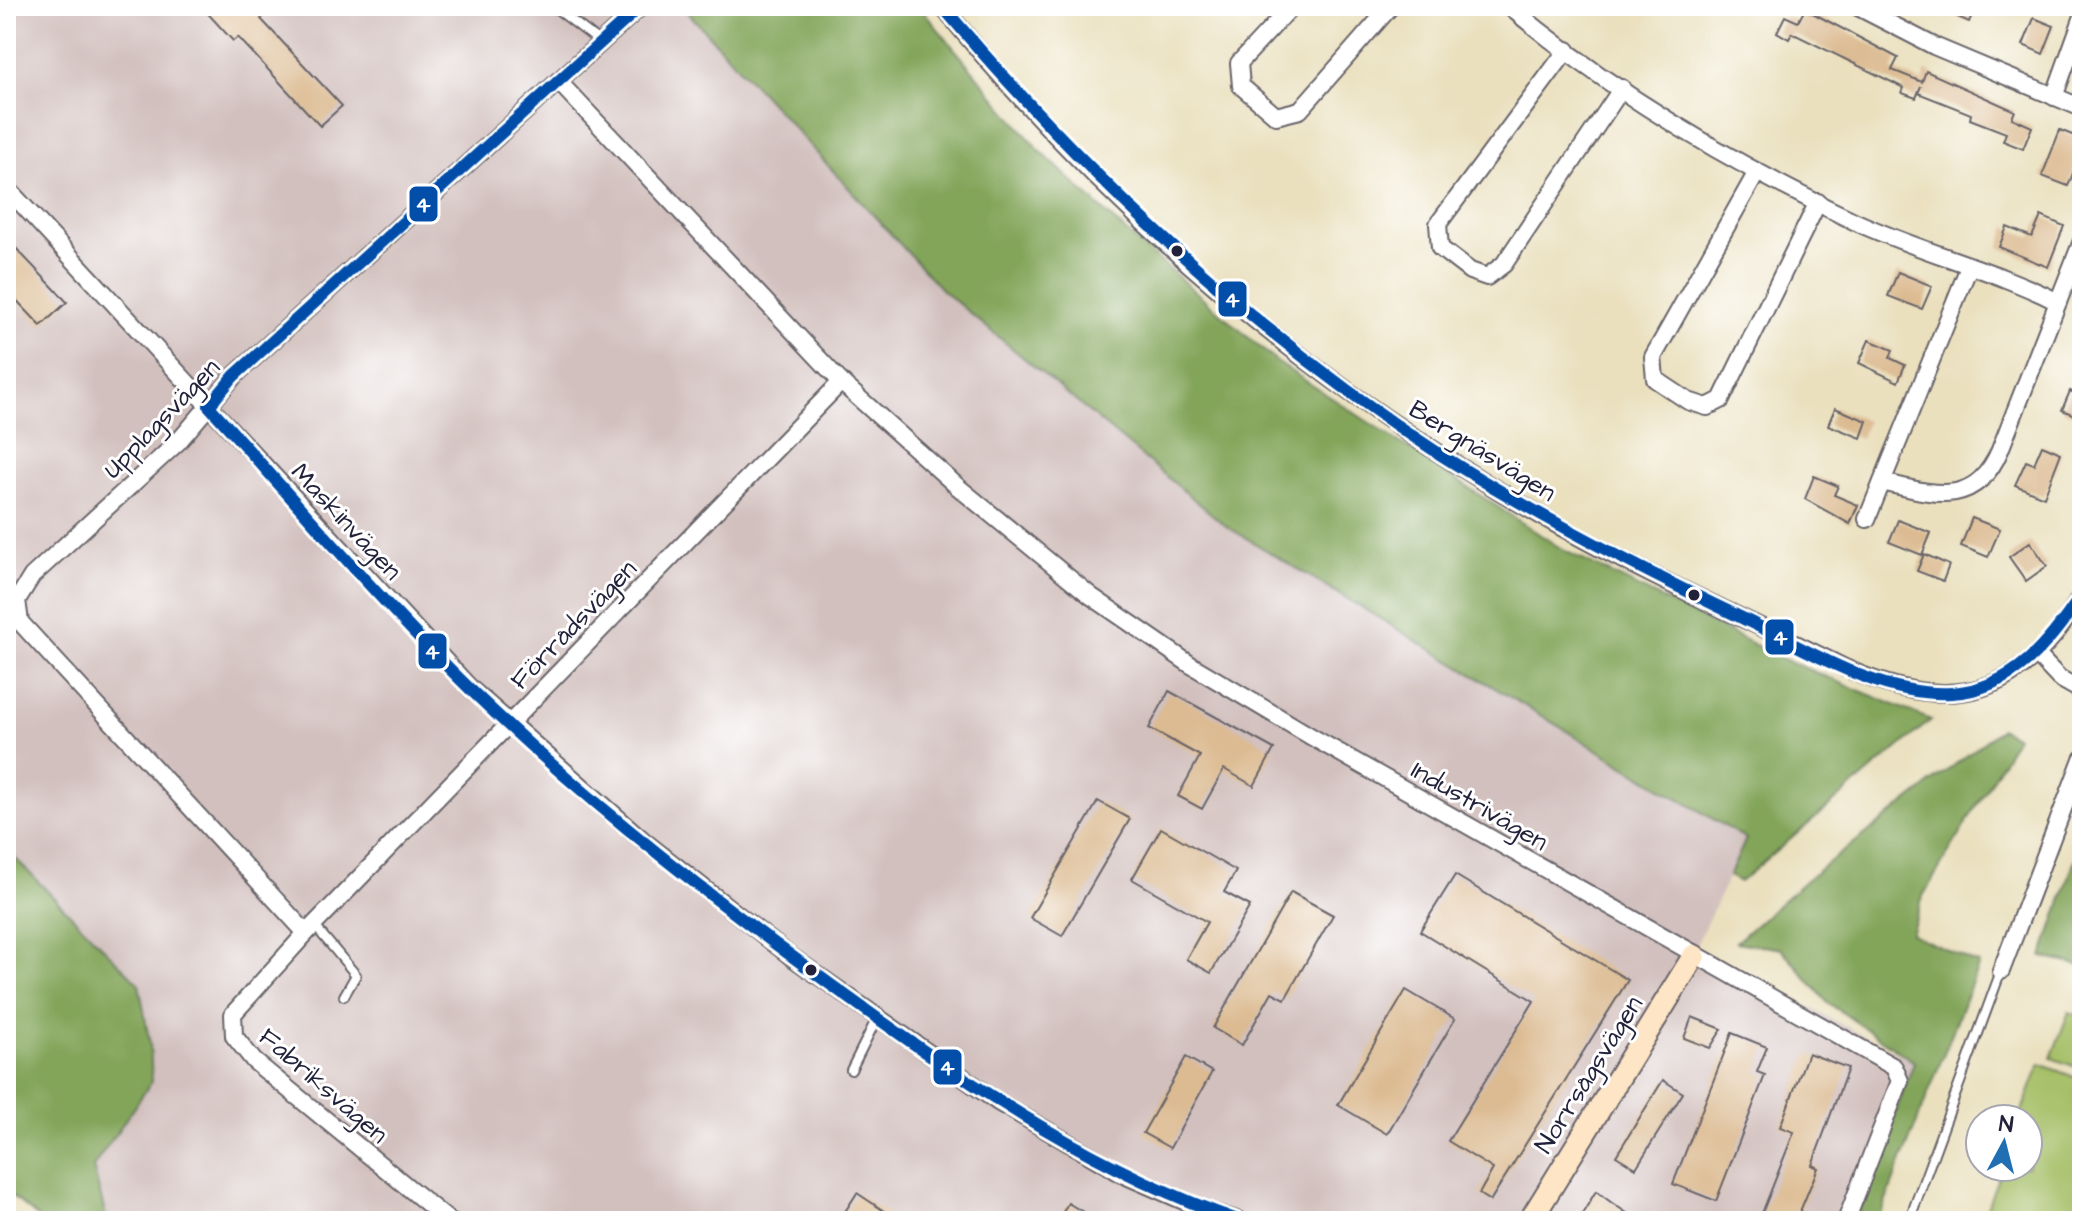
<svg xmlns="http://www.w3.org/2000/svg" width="2088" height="1227" font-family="'Architects Daughter',sans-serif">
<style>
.industrial{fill:#d1c0bd}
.green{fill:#a4be65;stroke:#637050;stroke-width:2}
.forest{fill:#83a55a;stroke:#52644a;stroke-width:2}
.building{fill:#dcbb92}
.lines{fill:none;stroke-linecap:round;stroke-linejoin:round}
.lane-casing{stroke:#686469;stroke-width:12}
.street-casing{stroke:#686469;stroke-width:20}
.secondary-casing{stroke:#686469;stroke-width:26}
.lane{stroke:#fff;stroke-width:8}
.street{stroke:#fff;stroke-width:16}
.secondary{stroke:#fee5c5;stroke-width:22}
.bus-1-casing{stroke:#fff;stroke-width:18}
.bus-1{stroke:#034ea9;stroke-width:12}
.bus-dot{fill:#22223b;stroke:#fff;stroke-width:3}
.labels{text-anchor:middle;stroke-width:6;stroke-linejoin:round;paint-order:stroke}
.street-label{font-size:26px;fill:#22223b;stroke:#fff}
.line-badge{stroke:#fff;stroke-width:3}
.badge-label{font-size:22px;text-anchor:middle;font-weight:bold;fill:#fff}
</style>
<rect width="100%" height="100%" fill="#fff"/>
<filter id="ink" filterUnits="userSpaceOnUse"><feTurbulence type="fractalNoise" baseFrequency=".0125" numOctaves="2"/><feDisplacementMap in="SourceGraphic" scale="16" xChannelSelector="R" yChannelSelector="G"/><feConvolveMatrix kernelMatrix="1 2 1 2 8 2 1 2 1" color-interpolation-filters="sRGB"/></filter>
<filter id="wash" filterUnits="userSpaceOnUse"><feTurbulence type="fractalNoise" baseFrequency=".006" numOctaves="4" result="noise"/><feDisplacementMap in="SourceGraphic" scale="32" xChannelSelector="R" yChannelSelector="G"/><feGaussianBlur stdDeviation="1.8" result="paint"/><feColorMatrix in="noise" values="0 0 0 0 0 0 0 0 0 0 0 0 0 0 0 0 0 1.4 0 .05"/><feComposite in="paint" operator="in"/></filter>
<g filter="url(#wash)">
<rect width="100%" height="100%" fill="#eae0be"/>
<path class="industrial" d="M6 6H682L942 290 1226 526 1747 839 1695 947 1914 1062 1856 1221H107L93 1167 152 1081 149 1029 139 984 6 849Z"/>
<g class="green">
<path d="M2069 1012 2082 1017V1069L2051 1058Z"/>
<path d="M2040 1064 2082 1080V1221H1982L2002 1167H2028V1119H2019Z"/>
</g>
<g class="forest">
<path d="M682 6H919L1038 149 1124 230 1277 362 1565 551 1783 659 1931 720 1740 882 1729 876 1746 839 1226 526 942 290Z"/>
<path d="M2001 729 2017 737 1923 896 1911 934 1979 964 1878 1221H1856L1914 1062 1827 1002 1782 949 1736 942 1805 881Z"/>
<path d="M2082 839V966L2042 957Z"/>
<path d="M6 849 139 984 150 1044 152 1081 93 1167 107 1221H42L6 1191Z"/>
</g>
<g id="blocks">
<g class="building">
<path d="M201 6H258L266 14 261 19 342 106 320 126 238 37 233 41Z"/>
<path d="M1933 6H1976L1969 22Z"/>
<path d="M1805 9 1898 58 1892 70 1922 82 1926 71 2015 111 2012 118 2032 127 2023 149 2003 141 2006 133 1970 119 1971 114 1918 93 1921 86 1916 98 1902 93 1904 88 1792 33 1789 39 1777 32 1785 16 1798 22Z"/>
<path d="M2034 18 2054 26 2043 54 2023 45Z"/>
<path d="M2060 130 2082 139V150L2068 186 2042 176Z"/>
<path d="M2041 216 2064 226 2048 267 1999 247 2007 227 2032 237Z"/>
<path d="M13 245 67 302 41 326 6 289V251Z"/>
<path d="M1898 272 1932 286 1922 309 1888 296Z"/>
<path d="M1869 340 1893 350 1890 358 1905 365 1898 382 1859 363Z"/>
<path d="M2070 391 2082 396V418L2062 410Z"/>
<path d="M1835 408 1867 421 1861 438 1828 425Z"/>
<path d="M2042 445 2061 453 2044 497 2015 485 2026 461 2034 464Z"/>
<path d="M1814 476 1838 486 1834 495 1858 505 1850 524 1805 499Z"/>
<path d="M1972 518 2000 529 1988 557 1961 546Z"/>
<path d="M1898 520 1931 533 1922 555 1889 542Z"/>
<path d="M2030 542 2047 566 2026 581 2009 557Z"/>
<path d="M1924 554 1949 565 1943 581 1917 571Z"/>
<path d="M1169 691 1274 749 1254 786 1224 769 1202 809 1178 796 1200 756 1149 728Z"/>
<path d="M1098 801 1130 819 1062 936 1030 918Z"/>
<path d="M1161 828 1236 871 1224 892 1250 906 1211 973 1186 959 1207 922 1132 879Z"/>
<path d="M1455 875 1628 980 1490 1201 1479 1194 1493 1169 1448 1141 1534 1001 1420 931Z"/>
<path d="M1291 892 1333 915 1285 999 1272 992 1242 1045 1213 1028Z"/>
<path d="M1406 990 1455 1019 1387 1134 1338 1105Z"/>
<path d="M1692 1017 1722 1029 1710 1048 1684 1038Z"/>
<path d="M1732 1033 1767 1047 1757 1072 1765 1075 1716 1201 1673 1184Z"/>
<path d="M1808 1053 1848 1068 1812 1165 1818 1168 1796 1221H1759L1794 1132 1780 1127Z"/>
<path d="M1186 1057 1212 1072 1170 1148 1143 1133Z"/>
<path d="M1663 1080 1683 1093 1636 1168 1616 1156Z"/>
<path d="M1596 1191 1612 1203 1639 1221H1578Z"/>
<path d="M857 1193 899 1221H839Z"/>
<path d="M1068 1203 1098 1221H1058Z"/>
</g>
</g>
</g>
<g filter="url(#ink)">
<use href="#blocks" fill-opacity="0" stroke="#686469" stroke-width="2"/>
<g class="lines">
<g class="lane-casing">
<g id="lane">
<path d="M553 6 600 42"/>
<path d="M314 925 356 975 344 996"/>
<path d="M851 1070 877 1018"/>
<path d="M1909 1221 2001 971"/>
</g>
</g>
<g class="street-casing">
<g id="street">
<path d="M942 6C1105 207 1300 375 1523 505 1627 567 1739 615 1847 669 1954 716 2023 696 2082 594"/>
<path d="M1292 6 1239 63 1241 86 1276 116 1300 110 1391 6"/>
<path d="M1509 6C1611 92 1734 164 1854 221 1920 252 1993 269 2058 302"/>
<path d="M1856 6 1934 46 2082 108"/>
<path d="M1567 50 1438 224 1440 248 1470 271 1487 277 1504 264 1622 88"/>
<path d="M558 81 841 382 958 487 1091 596 1191 665 1312 737 1894 1067 1900 1081 1846 1221"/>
<path d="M2054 97 2082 19"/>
<path d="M1757 172 1653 357 1655 379 1688 401 1707 407 1721 400 1818 202"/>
<path d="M6 187 471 689 644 841 789 955 998 1102 1124 1175 1200 1208 1240 1221"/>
<path d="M1882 482C1933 494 1975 509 2000 450L2082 241"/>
<path d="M1867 519 1969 267"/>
<path d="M2038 656 2059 678 2082 691"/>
<path d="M306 933 20 622 17 600 32 576 178 442 234 376 641 6"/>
<path d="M2001 971 2082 759"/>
<path d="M449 1221 254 1061 234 1036 233 1014 306 933 841 382"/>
</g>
</g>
<g class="secondary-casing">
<path id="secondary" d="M1530 1221 1694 956"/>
</g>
<use href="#lane" class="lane"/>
<use href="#street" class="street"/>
<use href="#secondary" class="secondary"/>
<g class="bus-1-casing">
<g id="bus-1">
<path d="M942 6C1088 178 1251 332 1441 455 1537 516 1638 568 1740 617 1805 648 1878 697 1952 693 2014 689 2051 641 2082 594"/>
<path d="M209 406C295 501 379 600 471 690 591 806 724 908 859 1005 979 1092 1100 1172 1240 1221"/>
<path d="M209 406 234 376 641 6"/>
</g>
</g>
<use href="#bus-1" class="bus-1"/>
</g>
</g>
<g class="bus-dot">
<circle cx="1177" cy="251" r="7"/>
<circle cx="1694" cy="595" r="7"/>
<circle cx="811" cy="970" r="7"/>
</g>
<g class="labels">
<g class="street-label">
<text transform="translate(161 418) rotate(-46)" y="9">Upplagsvägen</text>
<text transform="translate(1483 450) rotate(32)" y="9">Bergnäsvägen</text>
<text transform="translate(347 521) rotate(47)" y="9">Maskinvägen</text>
<text transform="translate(573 624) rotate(-46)" y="9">Förrådsvägen</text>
<text transform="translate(1480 805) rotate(30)" y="9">Industrivägen</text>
<text transform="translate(1588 1074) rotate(-58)" y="9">Norrsågsvägen</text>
<text transform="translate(324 1085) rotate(41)" y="9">Fabriksvägen</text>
</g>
</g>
<g class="line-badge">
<rect x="408" y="185" width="31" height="38" rx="8" fill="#034ea9"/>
<rect x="1217" y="280" width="31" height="38" rx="8" fill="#034ea9"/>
<rect x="1764" y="618" width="31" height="38" rx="8" fill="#034ea9"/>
<rect x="417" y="632" width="31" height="38" rx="8" fill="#034ea9"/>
<rect x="932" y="1048" width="31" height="38" rx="8" fill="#034ea9"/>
</g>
<g class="badge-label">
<text x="423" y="212">4</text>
<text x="1232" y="307">4</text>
<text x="1780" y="645">4</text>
<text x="432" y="659">4</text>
<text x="947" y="1075">4</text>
</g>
<rect width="2088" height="1227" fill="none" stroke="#fff" stroke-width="32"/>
<g transform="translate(2004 1143) rotate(7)"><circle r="38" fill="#ffffff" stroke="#a7a7b1" stroke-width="2"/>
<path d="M0-6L14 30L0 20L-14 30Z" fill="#1f6fb2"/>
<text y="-12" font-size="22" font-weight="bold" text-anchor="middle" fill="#22223b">N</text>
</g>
</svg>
